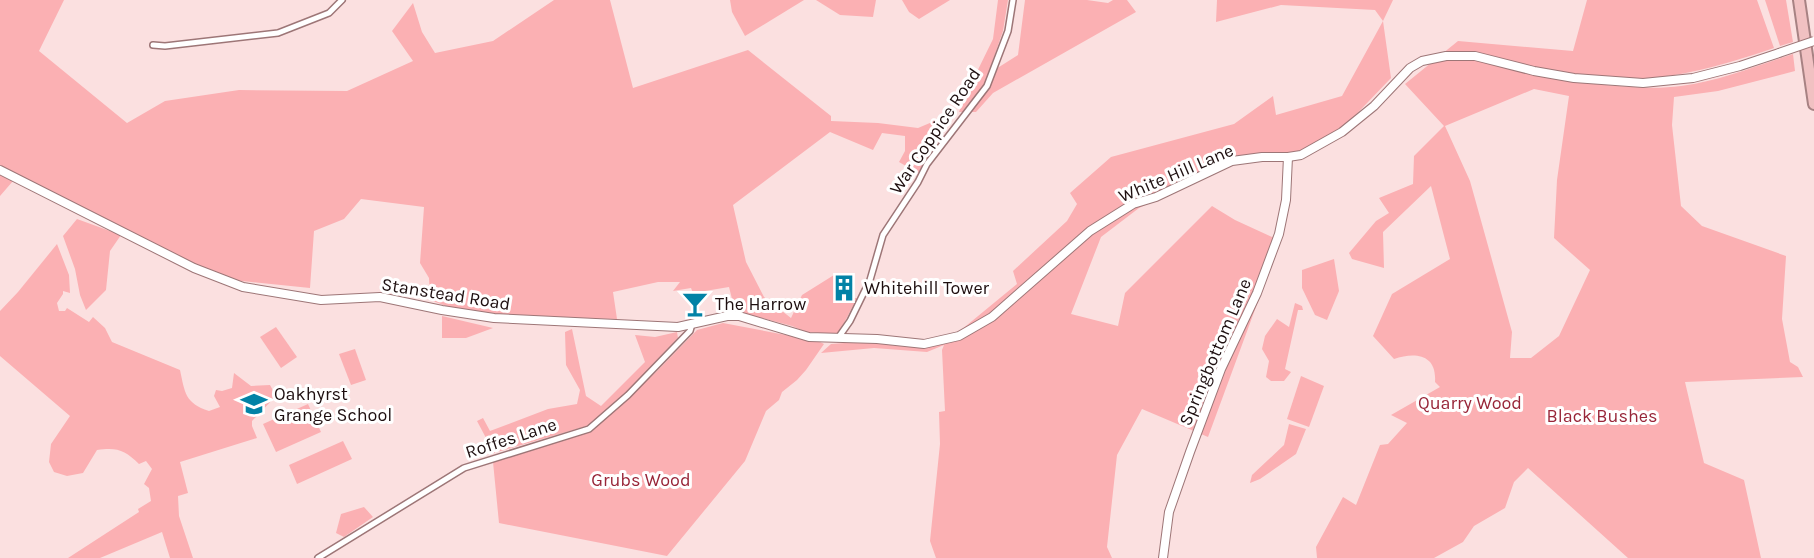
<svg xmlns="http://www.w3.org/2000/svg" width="1814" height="558" font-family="Karla,sans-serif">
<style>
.green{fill:#fbb0b3;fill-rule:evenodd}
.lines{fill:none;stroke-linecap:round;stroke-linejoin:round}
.street-casing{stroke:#9d7677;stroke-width:8}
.secondary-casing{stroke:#9d7677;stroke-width:10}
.highway-casing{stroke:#a78283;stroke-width:14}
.street{stroke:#fff;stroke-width:5}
.secondary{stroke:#fff;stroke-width:8}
.highway{stroke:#f1c1c2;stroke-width:10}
.secondary-bridge-casing{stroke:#9d7677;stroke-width:10;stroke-linecap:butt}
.secondary-bridge{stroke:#fff;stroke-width:8}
.labels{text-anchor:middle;stroke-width:6;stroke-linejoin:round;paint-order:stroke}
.street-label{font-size:18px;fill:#1d0e0f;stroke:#fff}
.poi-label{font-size:18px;fill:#1d0e0f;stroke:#fff;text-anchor:start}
.park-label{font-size:18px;fill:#982538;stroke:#fff}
</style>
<rect width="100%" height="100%" fill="#fbe0e0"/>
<g class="green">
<path d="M0 0H64L39 51 127 123 165 101 239 90 347 91 413 61 392 31 413 3 422 32 435 53 493 41 554 0H610L633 88 748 50 831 116V121L878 123 918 128 937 120 952 121 933 146 918 173 899 162 905 151V136L882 133 873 150 830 132 733 205 746 262 764 297 791 318 802 295 834 275 844 298H857L841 329 836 334 806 332 792 326 735 311 729 287 693 293 691 288 673 291 680 282H658L613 292 617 319 503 317 449 307 430 300 429 278 420 263 424 207 361 199 344 219 314 231 310 288 232 280 164 250 33 183 13 181 0 196Z"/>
<path d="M730 0H804L745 36 732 12Z"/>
<path d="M816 0H876L873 17 840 15Z"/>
<path d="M902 0H950L919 19 909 12Z"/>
<path d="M998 0H1008L1003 31 988 74 1018 55 1025 0H1087L1108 3 1113 0H1127L1136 12 993 93 976 112H959L968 86 971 84 993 39Z"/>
<path d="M1217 0H1393L1383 21 1391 78 1346 125 1301 151 1242 162 1225 168 1139 208 1101 237 1071 314 1118 326 1125 293 1212 206 1235 220 1272 237 1284 231 1208 437 1142 409 1117 455 1107 547 1112 558H936L930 541 940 444 939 412 945 411 942 350 944 345 927 352 874 348 821 353 831 344 844 343H877L898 346 924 347 944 344 1017 284 1013 271 1067 221 1077 204 1070 193 1111 157 1234 124 1273 96 1276 115 1342 96 1383 21 1375 10 1281 5 1216 22Z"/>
<path d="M1587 0H1757L1774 48C1727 64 1678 79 1627 79 1611 79 1593 76 1576 74L1570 82C1606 84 1645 91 1681 86 1720 81 1756 66 1793 54L1795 71 1718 91 1674 97 1672 125 1681 206 1702 226 1786 256 1782 319 1790 362 1798 367 1803 377 1685 382 1704 463 1744 480 1761 558H1628L1528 468 1514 482 1505 508 1474 526 1463 542 1434 558H1317L1316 547 1343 497 1356 505 1380 445 1388 444 1407 423 1391 415 1440 387 1435 382C1437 354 1415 352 1394 359L1373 336 1392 294 1450 259 1431 186 1383 232 1384 268 1352 259 1349 253 1376 221 1389 213 1379 198 1413 184 1414 156 1444 126 1405 84 1458 41 1573 51ZM1534 89 1569 96 1557 180 1554 238 1590 270 1559 336 1531 358H1510L1512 332 1470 181 1445 126Z"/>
<path d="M1765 0H1786L1793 42 1780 46Z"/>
<path d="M77 219 121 235 110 251 106 290 86 310 80 295 75 269 63 236Z"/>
<path d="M57 244 69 275 70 293 63 291V294L57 303 59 311H65L67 308 89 322 93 317 105 328 112 342 180 370C185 393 185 403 209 411L220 407 214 396 216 390 222 391 232 388 234 373 251 386 270 385 276 396 252 421V426L257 438 180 462 188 493 178 496 179 516 193 558H170L162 532 100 558H68L139 512 138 509 151 501 149 488 144 484 152 469 146 461 139 464C125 450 117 447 97 450L83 473 67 476 54 472 49 462 51 444 70 416 0 356V311L18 292Z"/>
<path d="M1334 259 1339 291 1327 320 1315 315 1302 288V270Z"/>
<path d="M1295 303 1302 306 1303 310H1298L1285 369 1291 372 1284 381H1271L1266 377 1269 361 1262 349 1265 336 1277 319 1289 327Z"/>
<path d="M442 316 493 328 466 338H442Z"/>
<path d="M723 323 818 341 824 344 806 370 797 380 782 392 779 400 766 411 745 461 667 556 499 523 493 462 591 432 657 371 697 330Z"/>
<path d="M276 327 297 357 281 368 260 337Z"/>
<path d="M572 329 586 396 601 406 645 362 635 335 655 337 677 332 678 338 625 394 590 425 494 453 477 421 483 418 490 431 548 409 577 404 580 390 566 365 565 332Z"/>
<path d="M355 349 366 380 351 385 339 354Z"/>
<path d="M1301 376 1324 386 1309 427 1287 419Z"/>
<path d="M308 404 321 432 276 452 263 424Z"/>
<path d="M1289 424 1306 429 1296 454 1260 479 1250 483 1252 475 1284 445Z"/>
<path d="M343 441 352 459 297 484 289 465Z"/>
<path d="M364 507 373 517 344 537 336 533 341 514Z"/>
</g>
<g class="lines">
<g class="street-casing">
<g id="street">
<path d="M153 45 165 46 278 33 329 13 342 0"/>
<path d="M838 338 850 321 870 280 883 235 918 182 927 164 987 86 1008 31 1013 0"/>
<path d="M318 558 464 468 589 429 628 395 690 331 692 324"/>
</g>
</g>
<g class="secondary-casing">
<g id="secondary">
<path d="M0 170 194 268 243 287 321 300 380 297 442 310 494 318 678 327 727 316H739L809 337 877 339 924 344 959 336 992 317 1090 231 1133 204 1156 197 1232 161 1262 157H1288L1301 155 1342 132 1374 106 1410 68 1422 61 1446 56H1475L1534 71 1574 78 1643 83 1693 78 1740 66 1779 53"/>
<path d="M1163 558 1169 512 1190 452 1221 369 1257 293 1279 234 1286 200 1288 157"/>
</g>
</g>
<g class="highway-casing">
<path id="highway" d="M1799 0 1814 104"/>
</g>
<use href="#street" class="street"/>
<use href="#secondary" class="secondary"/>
<use href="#highway" class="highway"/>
<g class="secondary-bridge-casing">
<path id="secondary-bridge" d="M1779 53 1814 41"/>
</g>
<use href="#secondary-bridge" class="secondary-bridge"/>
</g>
<defs>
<g id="building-bare" transform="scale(2.07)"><path d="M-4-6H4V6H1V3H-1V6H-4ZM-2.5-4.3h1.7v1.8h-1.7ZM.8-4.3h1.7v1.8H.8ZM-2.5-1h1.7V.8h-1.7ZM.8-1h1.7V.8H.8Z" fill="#0282a6" stroke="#fff" stroke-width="2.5" paint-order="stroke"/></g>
<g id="bar-bare" transform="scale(2.07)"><path d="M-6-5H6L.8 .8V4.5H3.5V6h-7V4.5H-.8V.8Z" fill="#0282a6" stroke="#fff" stroke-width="2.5" paint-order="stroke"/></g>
<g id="school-bare" transform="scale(2.07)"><path d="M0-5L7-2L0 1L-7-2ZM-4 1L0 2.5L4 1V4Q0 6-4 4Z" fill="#0282a6" stroke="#fff" stroke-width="2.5" paint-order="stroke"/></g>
</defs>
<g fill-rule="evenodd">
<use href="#building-bare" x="844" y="288"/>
<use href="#bar-bare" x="695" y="304"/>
<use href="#school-bare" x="254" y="404"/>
</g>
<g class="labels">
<g class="street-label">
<text transform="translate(935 131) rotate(-56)" y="6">War Coppice Road</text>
<text transform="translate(1176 173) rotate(-23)" y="6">White Hill Lane</text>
<text transform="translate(446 294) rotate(9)" y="6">Stanstead Road</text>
<text transform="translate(1215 352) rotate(-67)" y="6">Springbottom Lane</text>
<text transform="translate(511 438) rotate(-18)" y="6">Roffes Lane</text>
</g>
<g class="poi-label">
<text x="864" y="294">Whitehill Tower</text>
<text x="715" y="310">The Harrow</text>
<text x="274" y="400">Oakhyrst<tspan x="274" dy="21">Grange School</tspan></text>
</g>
<g class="park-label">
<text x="1470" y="409">Quarry Wood</text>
<text x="1602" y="422">Black Bushes</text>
<text x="641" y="486">Grubs Wood</text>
</g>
</g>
</svg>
